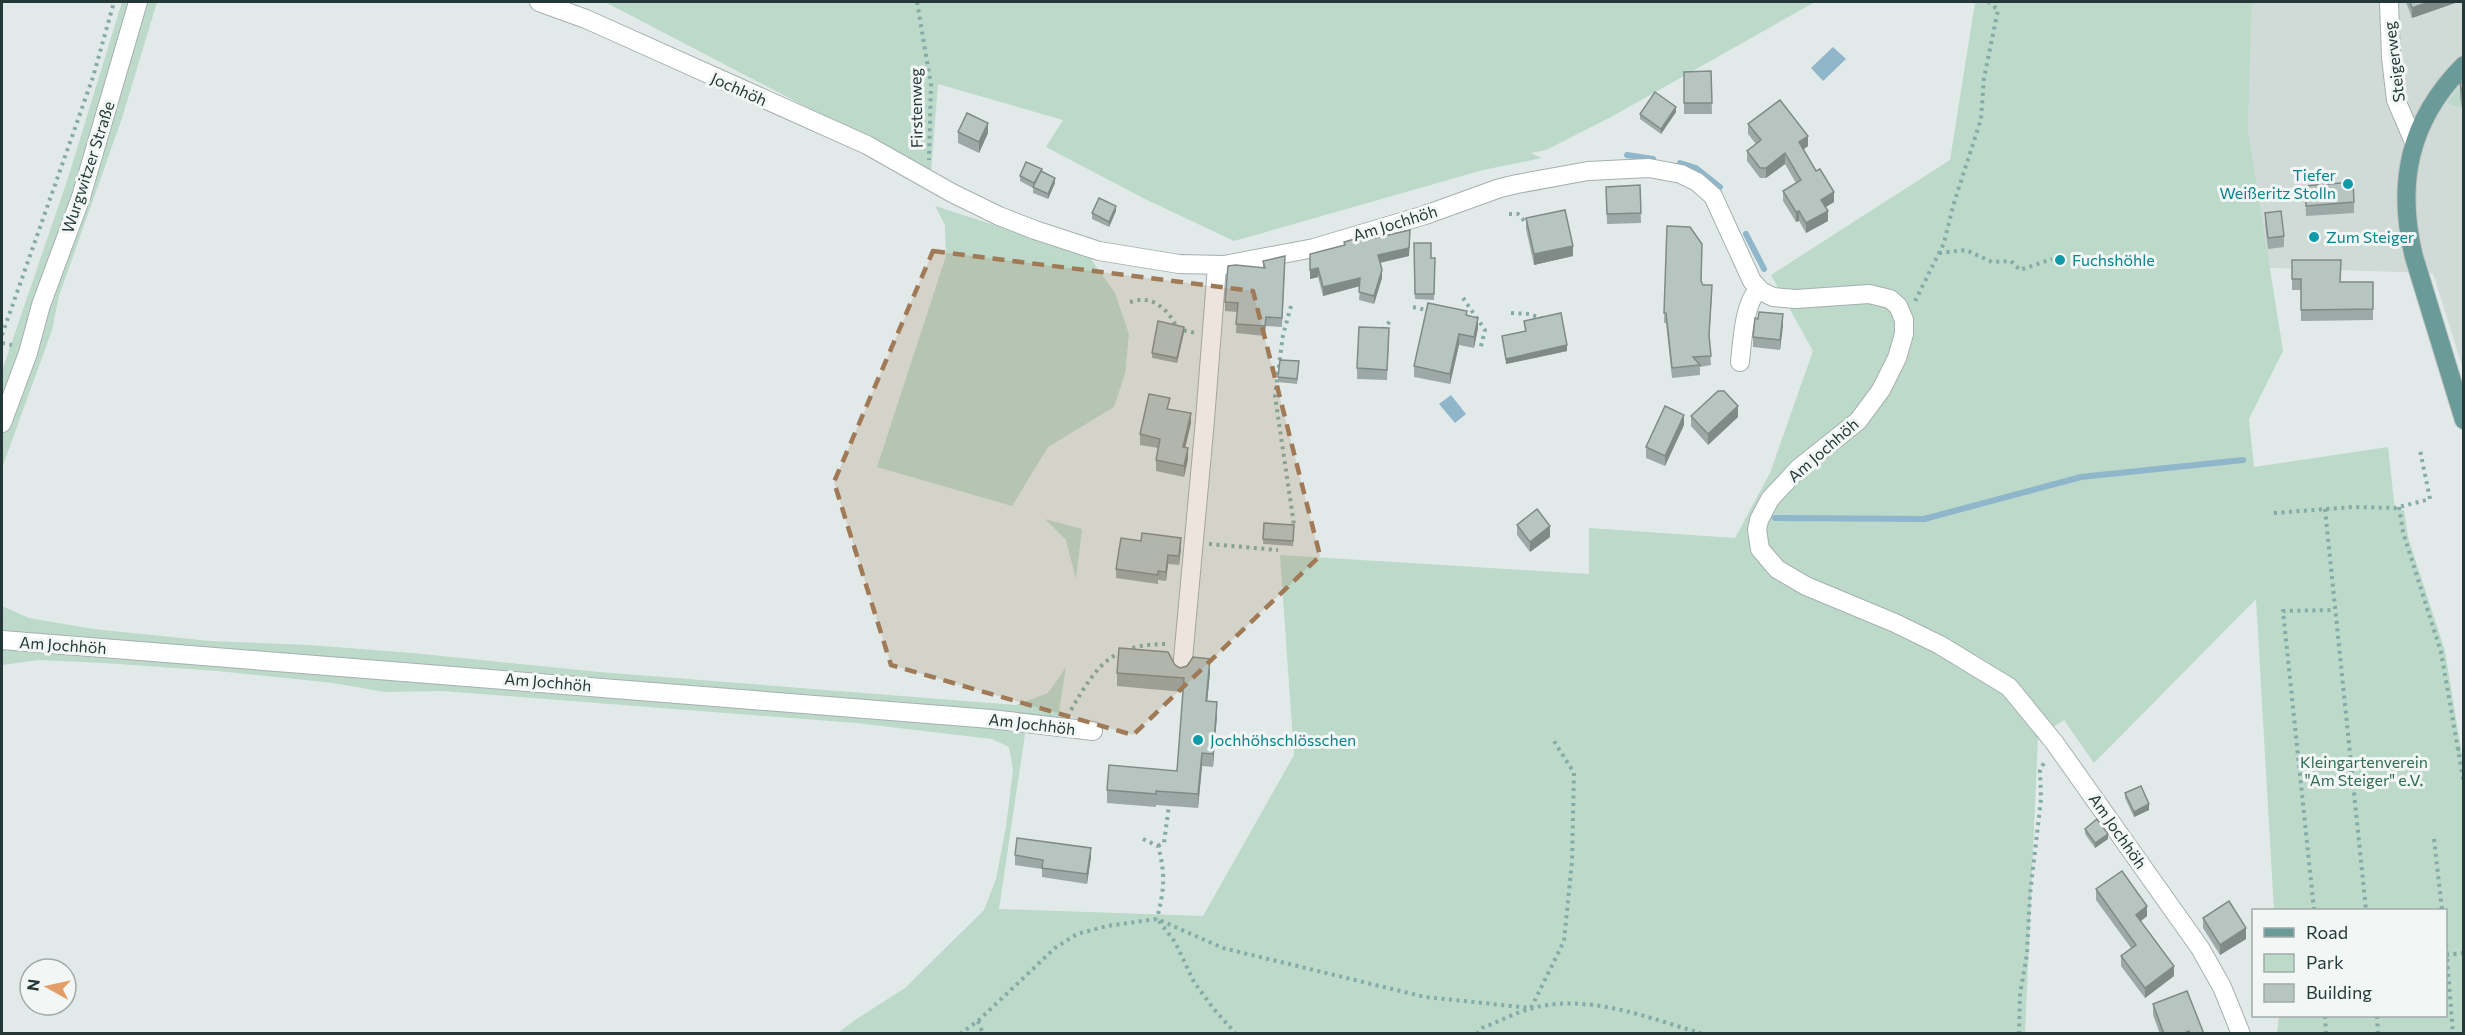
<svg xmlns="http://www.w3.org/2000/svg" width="2465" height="1035" font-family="Commissioner,sans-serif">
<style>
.built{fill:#d0dad7}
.green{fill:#bcd9ca}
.water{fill:#8fb6ca}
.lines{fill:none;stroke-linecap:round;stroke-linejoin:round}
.stream{stroke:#8fb6ca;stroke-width:6}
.minor-casing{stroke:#a5b1af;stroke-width:20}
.major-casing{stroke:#bdc4c3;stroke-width:20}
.path{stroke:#85aba6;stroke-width:4;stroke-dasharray:3 4.5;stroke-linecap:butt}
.minor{stroke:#fff;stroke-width:18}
.major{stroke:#6b9b98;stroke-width:18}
.wall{fill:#9da9a6}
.shaded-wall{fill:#808a87}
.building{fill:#b7c5c1;stroke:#808a87;stroke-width:1.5}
.marked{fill:#a07a56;fill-opacity:0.2;stroke:#a07a56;stroke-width:4.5;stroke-dasharray:12 8;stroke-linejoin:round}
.culture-dot{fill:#0f9aa8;stroke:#f2f7f5;stroke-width:2}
.labels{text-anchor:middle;stroke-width:6;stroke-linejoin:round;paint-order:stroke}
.street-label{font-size:16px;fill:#243937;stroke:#f2f7f5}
.culture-label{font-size:16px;fill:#0d838f;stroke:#f2f7f5;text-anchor:start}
.park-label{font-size:16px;fill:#326c53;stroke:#f2f7f5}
</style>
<rect width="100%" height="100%" fill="#e1eae8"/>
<path class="built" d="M2252 2H2463V369L2433 273 2269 268 2248 130Z"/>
<g class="green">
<path d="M122 2H157L122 118 59 296 52 330 2 468V371L68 178Z"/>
<path d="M605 2H1815L1611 117 1546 150 1531 153 1542 158 1483 170 1234 241 1145 199 1046 147 1063 120 938 84 931 172Z"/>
<path d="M1971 2H2252L2248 130 2283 351 2249 419 2254 467 2388 447 2395 510H2404L2408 537 2445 651 2463 761V1033H2277L2279 1016H2446V910H2274L2256 599 2094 763 2064 720 2038 737 2025 1034 838 1033 855 1020 905 988 984 910 996 879 1006 827 1013 770 1009 747 992 739 856 723 442 691 385 692 333 683 218 671 104 663 39 660 2 665V606L29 618 93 629 210 641 309 645 412 653 599 672 1016 705 1048 693 1066 667 1058 717 1028 714 999 909 1203 916 1294 755 1280 555 1589 574V528L1735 538 1770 473 1813 351 1771 275 1950 160 1975 3Z"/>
<path d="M2463 82 2460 98 2463 109 2447 103Z"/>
<path d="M935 206 1088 255 1115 293 1129 334 1125 374 1114 407 1048 447 1012 506 877 467 946 256 945 225Z"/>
<path d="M1045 519 1082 529 1076 579 1066 540Z"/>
</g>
<g class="water">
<path d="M1833 47 1846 59 1823 81 1811 68Z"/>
<path d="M1451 395 1466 414 1455 423 1439 404Z"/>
</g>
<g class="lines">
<g class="stream">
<path d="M1627 155 1653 159"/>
<path d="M1680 163 1696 168 1720 187"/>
<path d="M1746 234 1764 269"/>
<path d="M1775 518 1924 519 2081 477 2243 460"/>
</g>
<g class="minor-casing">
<g id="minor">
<path d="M539 2 586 19 867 145 952 193 999 216 1035 230 1099 251 1179 264 1224 265 1314 248 1425 215 1500 188 1517 184 1588 171 1649 168 1681 174 1697 182 1713 196 1752 281 1761 291 1773 297 1796 299 1869 294 1890 299 1898 306 1904 320V334L1897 358 1881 390 1858 421 1799 468 1770 499 1759 520 1757 530 1760 549 1777 569 1806 586 1895 623 1940 645 2009 687 2054 742 2200 948 2222 987 2241 1034"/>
<path d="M2389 2 2391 58 2396 100 2414 142"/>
<path d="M1740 362C1742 343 1744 302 1759 289"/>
<path d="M2 423 28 353 41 305 81 197 138 2"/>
<path d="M2 640 991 719 1093 731"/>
<path d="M1182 670 1205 420 1217 266"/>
</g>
</g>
<g class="major-casing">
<path id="major" d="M2464 65C2409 120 2396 183 2414 257L2464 420"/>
</g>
<g class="path">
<path d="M917 2 931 85 929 160"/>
<path d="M1509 214H1518L1530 227"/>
<path d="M1939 253 1966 250 1992 262 2011 261 2020 270 2052 259"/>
<path d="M1463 298 1485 330 1480 350"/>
<path d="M1915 301 1944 243 1953 206 1981 119 1984 78 1998 10 1989 2"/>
<path d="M1130 302C1135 301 1141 299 1145 300 1160 301 1173 317 1177 329L1196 333"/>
<path d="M1291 306 1283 335 1275 396 1294 525"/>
<path d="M1413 307 1430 311"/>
<path d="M1511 313 1529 314 1541 318 1543 321"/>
<path d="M1383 330 1390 321"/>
<path d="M2 335 93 77 114 2"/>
<path d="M2 343 12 345"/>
<path d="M2399 507 2403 532 2441 652 2464 784"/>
<path d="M2325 509 2366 910"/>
<path d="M2274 513 2353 507 2395 508 2430 499 2420 450"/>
<path d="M1209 544 1278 550"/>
<path d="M1071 710C1098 663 1112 644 1169 644"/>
<path d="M2457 749H2464"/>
<path d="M1143 839 1158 846C1166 875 1164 890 1157 919"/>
<path d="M2434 839 2442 910"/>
<path d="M1158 846 1164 843 1169 805"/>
<path d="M2314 910 2283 611 2334 610"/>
<path d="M1159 921 1175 942 1194 982 1213 1008 1236 1034"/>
<path d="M2446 944 2453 1034"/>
<path d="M2446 955 2464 953"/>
<path d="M2325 1016 2326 1034"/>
<path d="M2377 1016 2378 1034"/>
<path d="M978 1021 983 1034"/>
<path d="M960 1034 978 1021 1055 948 1077 934 1107 926 1157 919 1223 948 1425 997 1531 1008 1564 941 1572 861 1574 773 1554 741"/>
<path d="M1477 1034 1482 1028C1498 1022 1514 1013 1530 1009 1586 992 1649 1018 1703 1034"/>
<path d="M2019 1034 2020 994 2027 954 2030 895 2041 799 2040 770 2045 761"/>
</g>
<use href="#minor" class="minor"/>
<use href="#major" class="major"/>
</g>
<g class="wall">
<path d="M2406 2H2458L2412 18Z"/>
<path d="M1711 71 1712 114H1684V72Z"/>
<path d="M2463 82V113L2460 98V83Z"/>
<path d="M1676 112 1661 134 1640 119V114Z"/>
<path d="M1748 124 1808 146 1803 149 1834 202 1826 207 1828 221 1806 233 1799 221 1796 222 1783 201V191L1796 183 1785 164 1766 178H1760L1747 161V151L1756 144 1748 134Z"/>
<path d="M958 132 988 133 979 153 958 143Z"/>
<path d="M1042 171 1055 183 1048 199 1033 193V188L1020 181V176Z"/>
<path d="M1640 185 1641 223 1607 224 1606 187Z"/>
<path d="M2305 186 2354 202V213L2306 216Z"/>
<path d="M1116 211 1109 227 1092 219V213Z"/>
<path d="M2265 213 2284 236V247L2268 249 2265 223Z"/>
<path d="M1526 218 1573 256 1534 265 1526 229Z"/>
<path d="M1667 226 1703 285 1712 295 1709 338 1711 365 1700 367V375L1672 378 1666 323H1664Z"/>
<path d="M1410 238 1409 256 1380 263 1382 278 1374 304 1359 300 1360 286 1323 296 1318 277 1310 279V254L1366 240Z"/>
<path d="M1414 243 1431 258H1435L1434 300 1415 299Z"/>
<path d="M2292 260 2340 282H2373V320L2301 321V290H2292Z"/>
<path d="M1263 261 1285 266 1282 327 1266 326 1265 336 1236 333 1237 312 1225 311V302L1263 267Z"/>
<path d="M1467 316 1478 328 1474 348 1459 345 1450 384 1414 377V366Z"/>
<path d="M1758 319 1783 325 1780 350 1753 347V337Z"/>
<path d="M1524 321 1567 351 1506 364 1502 336 1525 331Z"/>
<path d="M1184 332 1177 363 1152 358V353Z"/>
<path d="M1389 339 1387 380 1357 379V368Z"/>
<path d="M1299 366 1297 384 1278 382V377Z"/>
<path d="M1170 409 1191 423 1185 448 1188 459 1184 477 1156 471V460L1158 448 1140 445V434Z"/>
<path d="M1691 416 1738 417 1708 445 1691 426Z"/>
<path d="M1684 425 1665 466 1646 458V447Z"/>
<path d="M1264 523 1294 525 1293 546 1263 544Z"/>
<path d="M1517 525 1550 537 1530 552 1517 535Z"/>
<path d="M1181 547 1179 565 1168 564 1166 581 1158 580V584L1116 578V569Z"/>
<path d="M1175 665 1180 668 1210 672 1207 701 1217 715 1213 767 1202 766 1198 808 1156 805V807L1107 803V790L1177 771 1183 692 1117 686V673Z"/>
<path d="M2125 793 2149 810 2134 817 2125 798Z"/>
<path d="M2085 829 2108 839 2095 848 2085 834Z"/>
<path d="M1015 855 1091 857 1087 884 1042 877V869L1015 865Z"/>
<path d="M2096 889 2147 916 2141 921 2174 976 2145 998 2121 966V956L2131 948 2096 900Z"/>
<path d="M2203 918 2246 939 2220 955 2203 928Z"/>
<path d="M2153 1004 2204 1034H2160L2153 1015Z"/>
</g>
<g class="shaded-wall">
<path d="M2429 2H2458L2412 18V8Z"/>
<path d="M1676 107V112L1661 134V129Z"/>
<path d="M988 123V133L979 153V142Z"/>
<path d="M1808 136V146L1799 153V142Z"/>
<path d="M1785 153V164L1766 178V168Z"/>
<path d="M1055 178V183L1048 199V194Z"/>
<path d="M1834 192V202L1821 210V200Z"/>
<path d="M1116 206V211L1109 227V222Z"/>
<path d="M1799 211V221L1796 222V212Z"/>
<path d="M1828 211V221L1806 233V223Z"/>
<path d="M1410 230 1409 256 1378 263V255Z"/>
<path d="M1573 246V256L1534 265V254Z"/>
<path d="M1318 268V277L1310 279V270Z"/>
<path d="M1382 270V278L1374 304V296Z"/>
<path d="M1360 278V286L1323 296V287Z"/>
<path d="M1783 314V325L1780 350V340Z"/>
<path d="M1478 318V328L1474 348V337Z"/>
<path d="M1184 327V332L1177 363V358Z"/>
<path d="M1459 334V345L1450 384V374Z"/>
<path d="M1567 345V351L1506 364V359Z"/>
<path d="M1738 406V417L1708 445V434Z"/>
<path d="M1191 413V423L1183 457V447Z"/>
<path d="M1684 415V425L1665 466V456Z"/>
<path d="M1188 448V459L1184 477V466Z"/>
<path d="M1550 526V537L1530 552V542Z"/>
<path d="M1181 538V547L1179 565V556Z"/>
<path d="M1168 555V564L1166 581V572Z"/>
<path d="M1210 659V672L1206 715V701Z"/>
<path d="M1217 702V715L1213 767V754Z"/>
<path d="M1202 753V766L1198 808V794Z"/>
<path d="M2149 804V810L2134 817V812Z"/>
<path d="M2108 834V839L2095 848V843Z"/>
<path d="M1091 848V857L1087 884V874Z"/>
<path d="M2147 906V916L2136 925V915Z"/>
<path d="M2246 928V939L2220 955V945Z"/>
<path d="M2174 966V976L2145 998V988Z"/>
</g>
<g class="building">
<path d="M2410 2H2429L2412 8Z"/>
<path d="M1711 71 1712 103H1684V72Z"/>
<path d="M2463 82V98L2460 83Z"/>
<path d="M1655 92 1676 107 1661 129 1640 114Z"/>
<path d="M1780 100 1808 136 1799 142 1816 171 1820 169 1834 192 1821 200 1828 211 1806 223 1799 211 1796 212 1783 191 1801 180 1785 153 1766 168H1760L1747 151 1761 140 1748 124Z"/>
<path d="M967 113 988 123 979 142 958 132Z"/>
<path d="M1026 162 1042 169 1034 183 1020 176Z"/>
<path d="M1041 171 1055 178 1048 194 1033 187Z"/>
<path d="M2353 182 2354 202 2306 206 2305 186Z"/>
<path d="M1640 185 1641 213 1607 214 1606 187Z"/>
<path d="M1099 198 1116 206 1109 222 1092 213Z"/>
<path d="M1565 210 1573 246 1534 254 1526 218Z"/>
<path d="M2281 211 2284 236 2268 238 2265 213Z"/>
<path d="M1667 226 1690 227 1702 244 1701 281 1703 285H1712L1709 335 1711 356 1693 357 1700 365 1672 368 1666 313H1664Z"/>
<path d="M1410 230 1409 248 1378 255 1382 270 1374 296 1359 292 1360 278 1323 287 1318 268 1310 270V254L1345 245 1344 242 1365 236 1366 240Z"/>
<path d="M1414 243H1431V258H1435L1434 294H1415Z"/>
<path d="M1285 256 1282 318 1266 317 1265 326 1236 324 1238 303 1225 302 1228 266 1236 265 1265 268 1263 261Z"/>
<path d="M2292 260H2341L2340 282H2373V309L2301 310V279H2292Z"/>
<path d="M1428 303 1467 311 1466 315 1478 318 1474 337 1459 334 1450 374 1414 366Z"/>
<path d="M1759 312 1783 314 1780 340 1753 337 1755 318 1758 319Z"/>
<path d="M1561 313 1567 345 1506 359 1502 336 1526 331 1524 321Z"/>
<path d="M1158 321 1184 327 1177 358 1152 353Z"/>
<path d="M1359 327 1389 328 1387 370 1357 368Z"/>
<path d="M1280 360 1299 361 1297 379 1278 377Z"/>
<path d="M1718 391H1724L1738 406 1708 434 1691 416Z"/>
<path d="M1149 394 1170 398 1167 409 1191 413 1183 447 1188 448 1184 466 1156 460 1160 439 1140 434Z"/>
<path d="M1665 406 1684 415 1665 456 1646 447Z"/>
<path d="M1537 509 1550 526 1530 542 1517 525Z"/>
<path d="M1264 523 1294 525 1293 541 1263 539Z"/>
<path d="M1142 533 1181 538 1179 556 1168 555 1166 572 1158 571V575L1116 569 1121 538 1141 541Z"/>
<path d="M1119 648 1168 652 1175 665 1180 668 1187 666 1193 657 1210 659 1206 701 1217 702 1213 754 1202 753 1198 794 1156 791V794L1107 790 1109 765 1177 771 1184 678 1117 673Z"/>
<path d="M2141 786 2149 804 2134 812 2125 793Z"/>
<path d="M2097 819 2108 834 2095 843 2085 829Z"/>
<path d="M1017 838 1091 848 1087 874 1042 868 1043 860 1015 855Z"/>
<path d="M2122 871 2147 906 2136 915 2174 966 2145 988 2121 956 2136 945 2096 889Z"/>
<path d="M2229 901 2246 928 2220 945 2203 918Z"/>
<path d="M2187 991 2204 1034H2190L2189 1031 2182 1034H2164L2153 1004Z"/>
</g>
<path class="marked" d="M933 251 1253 291 1320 556 1133 735 891 665 834 482Z"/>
<g class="culture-dot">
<circle cx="2348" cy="184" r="6"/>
<circle cx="2314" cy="237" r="6"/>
<circle cx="2060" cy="260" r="6"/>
<circle cx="1198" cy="740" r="6"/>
</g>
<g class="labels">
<g class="street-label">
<text transform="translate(2394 62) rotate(-97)" y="6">Steigerweg</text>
<text transform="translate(739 89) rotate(24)" y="6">Jochhöh</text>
<text transform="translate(916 108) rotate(-91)" y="6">Firstenweg</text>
<text transform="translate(88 167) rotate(-72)" y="6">Wurgwitzer Straße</text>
<text transform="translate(1395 223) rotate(-17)" y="6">Am Jochhöh</text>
<text transform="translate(1823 450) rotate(-41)" y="6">Am Jochhöh</text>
<text transform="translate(63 645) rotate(4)" y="6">Am Jochhöh</text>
<text transform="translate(548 682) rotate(5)" y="6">Am Jochhöh</text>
<text transform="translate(1032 724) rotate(7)" y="6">Am Jochhöh</text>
<text transform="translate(2118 831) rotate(55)" y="6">Am Jochhöh</text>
</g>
<g class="culture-label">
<text x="2336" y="181" text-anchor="end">Tiefer<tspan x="2336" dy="18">Weißeritz Stolln</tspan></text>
<text x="2326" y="243">Zum Steiger</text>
<text x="2072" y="266">Fuchshöhle</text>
<text x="1210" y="746">Jochhöhschlösschen</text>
</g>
<g class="park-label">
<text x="2364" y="768">Kleingartenverein<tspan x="2364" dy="18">"Am Steiger" e.V.</tspan></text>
</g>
</g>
<rect width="2465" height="1035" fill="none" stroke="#243937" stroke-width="6"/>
<rect x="2252" y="909" width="195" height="108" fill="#f2f7f5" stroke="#a0aba9" stroke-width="1.5"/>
<rect x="2264" y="928" width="30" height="9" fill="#6b9b98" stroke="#a0aba9" stroke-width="1.5"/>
<text x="2306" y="939" font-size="18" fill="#243937">Road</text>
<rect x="2264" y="954" width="30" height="18" fill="#bcd9ca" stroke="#a0aba9" stroke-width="1.5"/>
<text x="2306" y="969" font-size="18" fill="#243937">Park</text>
<rect x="2264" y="984" width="30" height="18" fill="#b7c5c1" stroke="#a0aba9" stroke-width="1.5"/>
<text x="2306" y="999" font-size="18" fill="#243937">Building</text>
<g transform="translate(48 987) rotate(278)"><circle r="28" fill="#f2f7f5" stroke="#a0aba9" stroke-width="1.5"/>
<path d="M0-4.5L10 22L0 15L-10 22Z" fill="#e39d66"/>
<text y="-9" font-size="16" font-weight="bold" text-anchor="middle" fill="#243937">N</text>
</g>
</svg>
